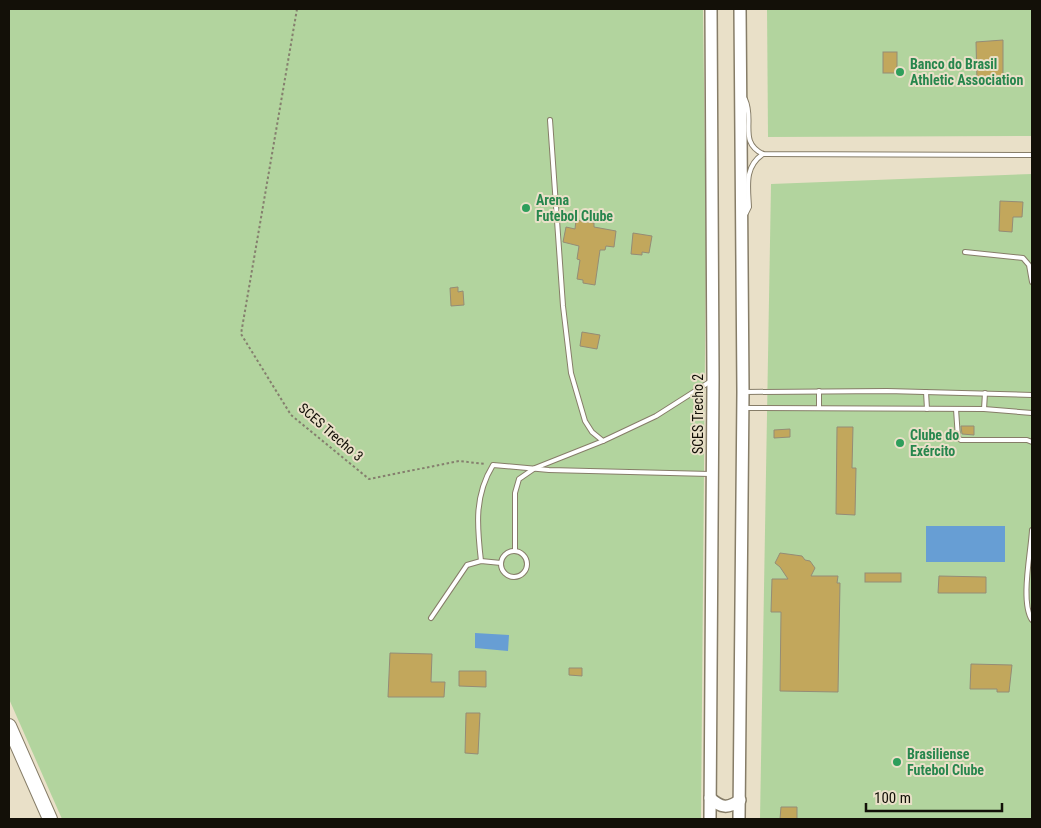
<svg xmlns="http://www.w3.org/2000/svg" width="1041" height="828" font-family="'Roboto Condensed',sans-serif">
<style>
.green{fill:#b2d49e}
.water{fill:#679ed4}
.building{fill:#c2a75c;stroke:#948c76}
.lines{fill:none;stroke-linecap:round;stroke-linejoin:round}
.service-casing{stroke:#867d68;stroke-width:6}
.secondary-casing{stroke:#867d68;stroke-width:14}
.trunk-casing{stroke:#867d68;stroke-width:16}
.path{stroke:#857f6e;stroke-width:2;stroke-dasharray:2.5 2.5;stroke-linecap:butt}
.service{stroke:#fff;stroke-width:4}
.secondary{stroke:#fff;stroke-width:11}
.trunk{stroke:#fff;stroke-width:14}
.leisure-dot{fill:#2e9e5b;stroke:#e9e0c8;stroke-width:2}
.labels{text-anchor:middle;stroke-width:4;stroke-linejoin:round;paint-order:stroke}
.leisure-label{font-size:14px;font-weight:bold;fill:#27864d;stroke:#e9e0c8;text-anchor:start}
.street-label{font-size:14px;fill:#131008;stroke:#e9e0c8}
</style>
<rect width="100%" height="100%" fill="#e9e0c8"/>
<g class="green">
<path d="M9 9H703L706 236 701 819H62L9 699Z"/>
<path d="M767 9H1032V136L768 137Z"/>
<path d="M1032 174V819H760L771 184Z"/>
</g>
<g class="water">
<rect x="926" y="526" width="79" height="36"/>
<path d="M475 633 509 635 508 651 475 648Z"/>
</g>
<g class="building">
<path d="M1003 40V83L977 81 976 42Z"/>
<rect x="883" y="52" width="14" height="21"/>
<path d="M1000 201 1023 202 1022 217H1013L1012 232 999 231Z"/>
<path d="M576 220 594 223V227L616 231 614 247 606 246 605 250H600L595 285 583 283V280L577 279 580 260 577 259 579 246 563 242 566 227 575 229Z"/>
<path d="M633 233 652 236 649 253 642 252V255L631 254Z"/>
<path d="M458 287V292L463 291 464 305 451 306 450 288Z"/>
<path d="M582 332 600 335 597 349 580 346Z"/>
<path d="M961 426H974V435L962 434Z"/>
<path d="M837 427H853L852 468H856L855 515 836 514Z"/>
<path d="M790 429V437L774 438V430Z"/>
<path d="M780 553 802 556 805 560 810 561 815 568 811 576H838L837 583H840L838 692 780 691 781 612H771L772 579H788L780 567 775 563Z"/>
<rect x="865" y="573" width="36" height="9"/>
<path d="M939 576 986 577V593H938Z"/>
<path d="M390 653 432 654 431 682H445L444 697H388Z"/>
<path d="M971 664 1012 665 1009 692H997V689H970Z"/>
<path d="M569 668H582V676L569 675Z"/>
<path d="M459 671H486V687L459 686Z"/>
<path d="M466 713H480L478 754 465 753Z"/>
<path d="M781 807H797V819H780Z"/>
</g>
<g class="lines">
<g class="service-casing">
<g id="service">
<path d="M745 99C755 120 738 142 763 154L1032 155"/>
<path d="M550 120 563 306 571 373 585 421 592 432 603 441 656 416 711 381"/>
<path d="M746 213 749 207C748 186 744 167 763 154"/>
<path d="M965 252 1023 258 1029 265 1032 282"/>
<path d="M819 391V408"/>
<path d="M745 392 887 391 1032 395"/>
<path d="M926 392 927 409"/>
<path d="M745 408 984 409 1032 413"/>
<path d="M956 409 958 438 961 440H1027L1032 442"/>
<path d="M984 409 985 393"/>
<path d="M1032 530C1031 552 1020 602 1032 620"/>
<circle cx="514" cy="564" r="13"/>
<path d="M515 551V493L519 479 535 468 603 441"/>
<path d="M481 561C477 526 474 496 493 465L549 470 710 474"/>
<path d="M431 618 467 565 481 561 501 563"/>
</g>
</g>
<g class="secondary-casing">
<g id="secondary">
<path d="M710 798C721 808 728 809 740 800"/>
<path d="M710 819 713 379 711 9"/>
<path d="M739 819 743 392 740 9"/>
</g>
</g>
<g class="trunk-casing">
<path id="trunk" d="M9 726 50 819"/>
</g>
<path class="path" d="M297 9 241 334 291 415 369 479 459 461 485 464"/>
<use href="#service" class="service"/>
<use href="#secondary" class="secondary"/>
<use href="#trunk" class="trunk"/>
</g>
<g class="leisure-dot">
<circle cx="900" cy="72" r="5"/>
<circle cx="526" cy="208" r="5"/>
<circle cx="900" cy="443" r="5"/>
<circle cx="897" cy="762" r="5"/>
</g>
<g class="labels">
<g class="leisure-label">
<text x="910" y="69">Banco do Brasil<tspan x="910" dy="16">Athletic Association</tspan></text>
<text x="536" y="205">Arena<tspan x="536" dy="16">Futebol Clube</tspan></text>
<text x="910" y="440">Clube do<tspan x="910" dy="16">Exército</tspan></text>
<text x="907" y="759">Brasiliense<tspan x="907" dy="16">Futebol Clube</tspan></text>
</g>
<g class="street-label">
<text transform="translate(698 414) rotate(-90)" y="5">SCES Trecho 2</text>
<text transform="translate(331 432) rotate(41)" y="5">SCES Trecho 3</text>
</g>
</g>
<rect width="1041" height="828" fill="none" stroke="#131008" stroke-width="20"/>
<path d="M866 803v8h136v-8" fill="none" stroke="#131008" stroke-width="2.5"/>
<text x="874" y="803" font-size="15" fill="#131008" stroke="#e9e0c8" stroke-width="4" paint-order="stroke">100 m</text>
</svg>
